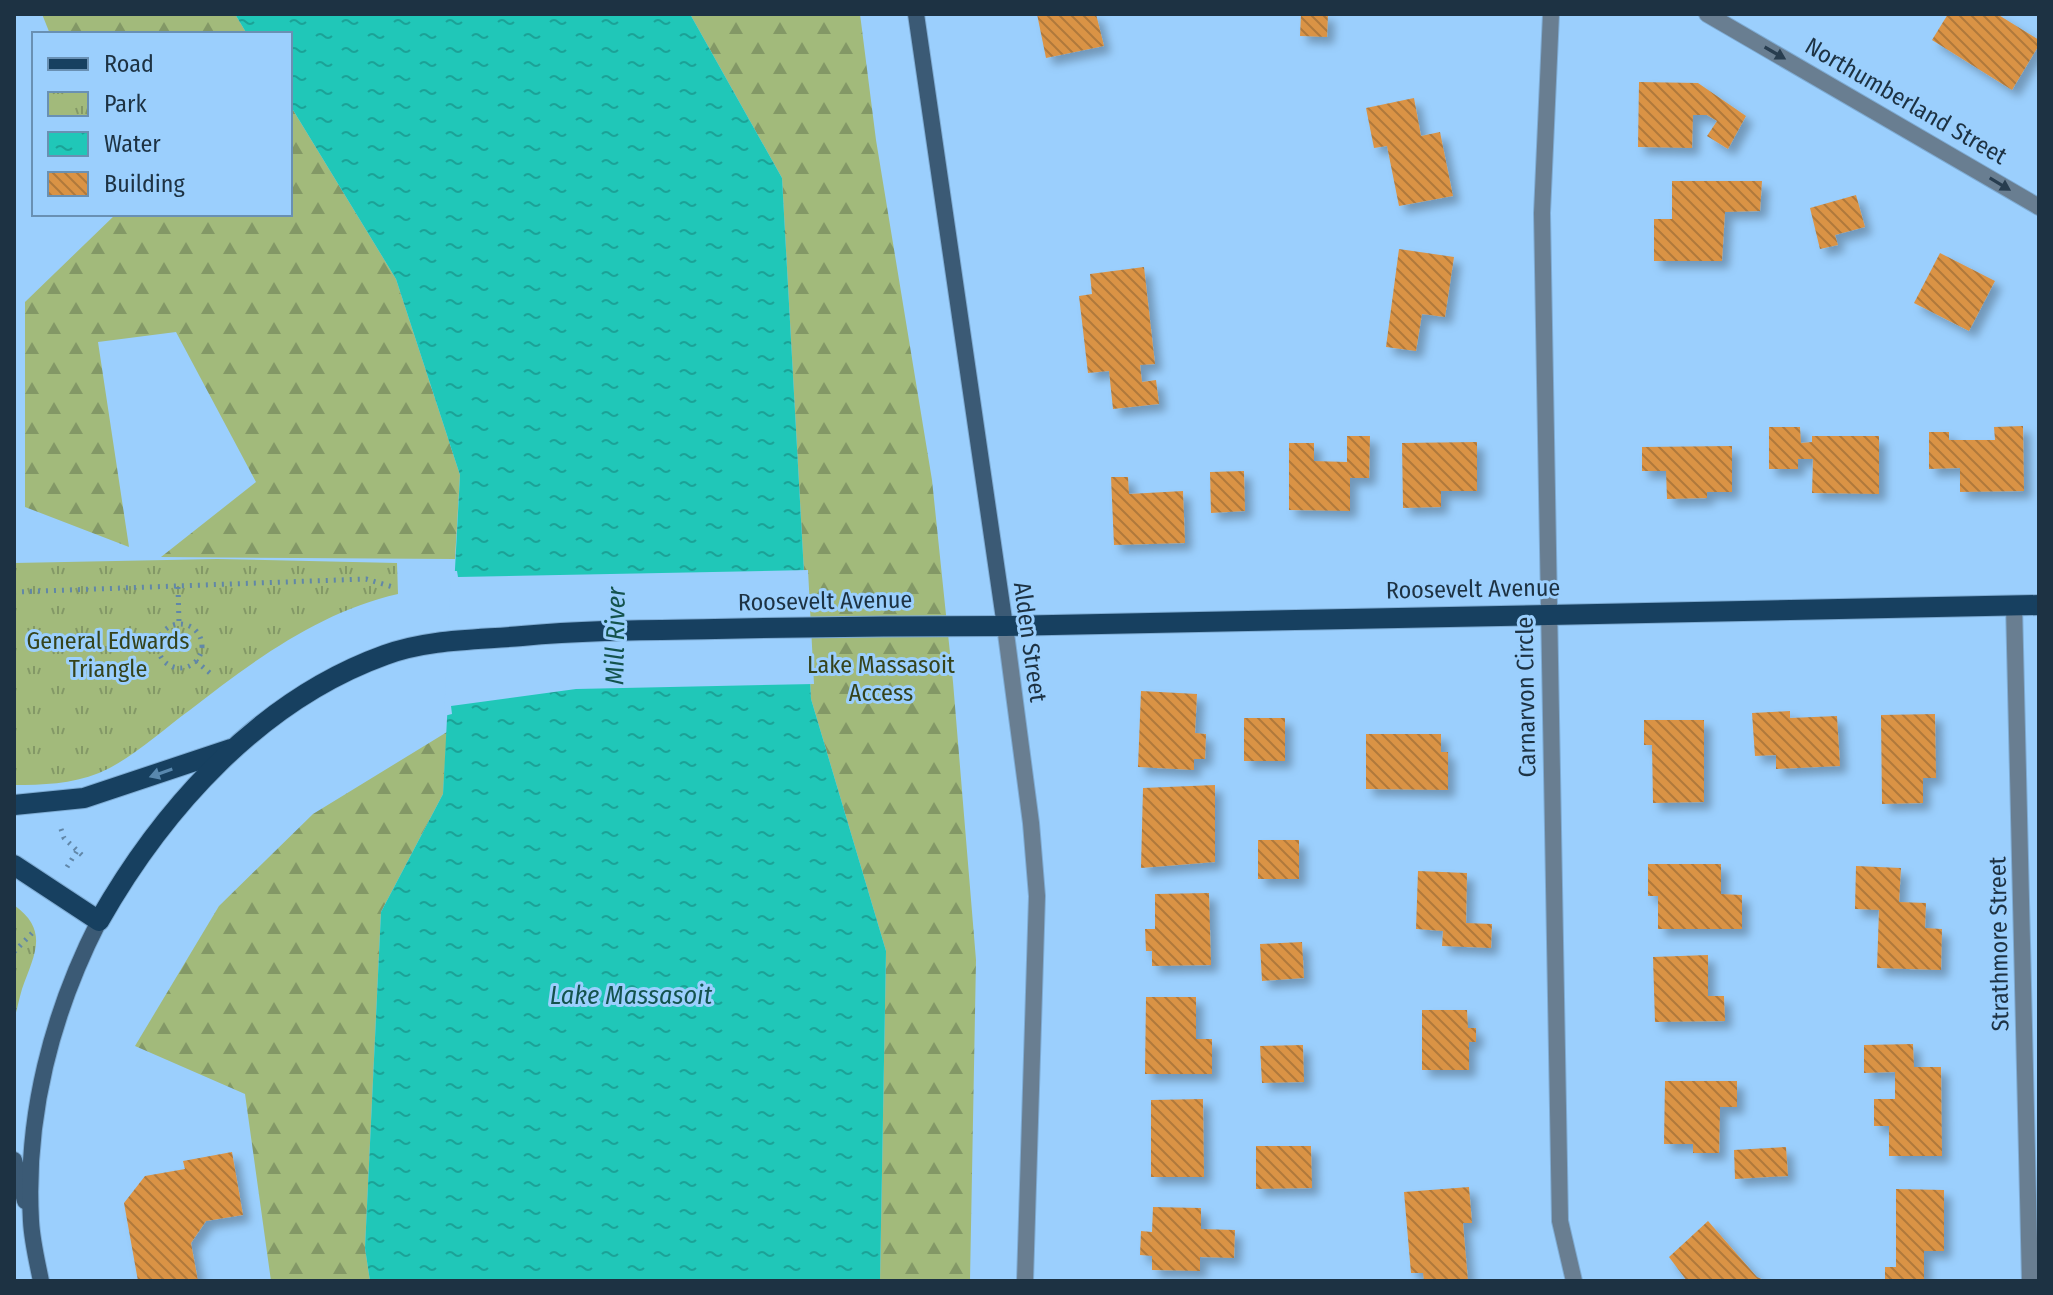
<svg xmlns="http://www.w3.org/2000/svg" width="2053" height="1295" font-family="'Fira Sans Condensed',sans-serif">
<style>
.forest{fill:url(#forest-firs)}
.park{fill:url(#park-tufts)}
.water{fill:url(#water-ripples)}
.pier{fill:#9bcffd}
.building{fill:url(#building-back-hatch);filter:url(#shadow)}
.lines{fill:none;stroke-linecap:round;stroke-linejoin:round}
.minor-casing{stroke:#7facd4;stroke-width:18}
.tertiary-casing{stroke:#7facd4;stroke-width:18}
.secondary-casing{stroke:#7facd4;stroke-width:18}
.primary-casing{stroke:#7facd4;stroke-width:22}
.path{stroke:#6187a8;stroke-width:5;stroke-dasharray:2 6;stroke-linecap:butt}
.minor{stroke:#697e91;stroke-width:16}
.tertiary{stroke:#697e91;stroke-width:16}
.secondary{stroke:#3b5a75;stroke-width:16}
.primary{stroke:#174060;stroke-width:20}
.oneway{fill:#283d4f}
.oneway2{fill:#5988ae}
.labels{text-anchor:middle;stroke-width:6;stroke-linejoin:round;paint-order:stroke}
.street-label{font-size:24px;fill:#1d3243;stroke:#9bcffd}
.park-label{font-size:24px;fill:#35431c;stroke:#9bcffd}
.water-label{font-size:26px;font-style:italic;fill:#14534d;stroke:#9bcffd}
</style>
<defs>
<pattern id="forest-firs" width="22" height="20" patternUnits="userSpaceOnUse" patternTransform="scale(2)"><rect width="22" height="20" fill="#a2ba7b"/><path d="M5 1l3.5 6h-7zM16 11l3.5 6h-7z" fill="#839866"/></pattern>
<pattern id="park-tufts" width="24" height="20" patternUnits="userSpaceOnUse" patternTransform="scale(2)"><rect width="24" height="20" fill="#a2ba7b"/><path d="M3 7l-1-3M5 7V3M7 7l1-3M15 17l-1-3M17 17v-4M19 17l1-3" fill="none" stroke="#839866"/></pattern>
<pattern id="water-ripples" width="26" height="14" patternUnits="userSpaceOnUse" patternTransform="scale(2)"><rect width="26" height="14" fill="#20c7b8"/><path d="M2 4q2-2 4 0t4 0M15 11q2-2 4 0t4 0" fill="none" stroke="#1ba297"/></pattern>
<pattern id="building-back-hatch" width="6" height="6" patternUnits="userSpaceOnUse" patternTransform="scale(2)"><rect width="6" height="6" fill="#da9345"/><path d="M-1 5l2 2M0 0l6 6M5-1l2 2" fill="none" stroke="#b0793b"/></pattern>
<filter id="shadow"><feDropShadow dx="7" dy="7" stdDeviation="4" flood-color="#0004"/></filter>
</defs>
<rect width="100%" height="100%" fill="#9bcffd"/>
<g class="forest">
<path d="M42 14H235L247 34H50Z"/>
<path d="M690 14H860L876 140 932 480 953 682 976 960 970 1281H880L886 951 811 699 782 178Z"/>
<path d="M290 105 396 279 460 475 455 559 161 557 256 482 176 332 98 342 129 547 25 507V302L116 214H290Z"/>
<path d="M447 732 443 794 381 912 365 1248 370 1281H271L245 1094 135 1046 219 906 313 814Z"/>
</g>
<g class="park">
<path d="M217 559 397 563 398 594C321 611 251 662 190 710 161 731 132 759 99 773 71 784 43 785 14 785V563Z"/>
<path d="M14 905C50 931 34 955 22 989 19 999 17 1010 14 1020Z"/>
</g>
<path class="water" d="M235 14H690L782 178 811 699 886 951 880 1281H370L365 1248 381 912 443 794 460 475 396 279 290 105V34H247Z"/>
<path class="pier" d="M808 570 814 684 576 689 451 706 452 714 444 716 451 571H457L458 577Z"/>
<g class="building">
<path d="M1037 14H1096L1104 46 1046 58Z"/>
<path d="M1301 14H1328L1327 37 1300 36Z"/>
<path d="M1948 14H1997L2039 40V45L2012 90 1932 40Z"/>
<path d="M1639 82 1698 83 1746 116 1728 149 1707 136 1717 121 1707 115H1693L1692 148 1638 147Z"/>
<path d="M1414 98 1421 136 1440 132 1453 196 1399 206 1387 146 1374 148 1366 108Z"/>
<path d="M1672 181H1762L1760 211 1725 212 1722 261H1654V219H1672Z"/>
<path d="M1856 195 1865 227 1835 235 1838 245 1820 249 1810 208Z"/>
<path d="M1399 249 1454 257 1445 317 1422 314 1416 351 1386 347Z"/>
<path d="M1940 253 1995 281 1969 331 1914 303Z"/>
<path d="M1144 267 1155 364 1140 365 1142 382 1156 380 1159 404 1113 409 1109 371 1088 373 1079 296 1092 294 1090 274Z"/>
<path d="M2023 426 2024 491 1960 492V468L1929 469V432H1949V440H1995L1994 427Z"/>
<path d="M1769 427H1800L1801 443 1812 442V436H1879V494L1812 493 1813 459H1798V469H1769Z"/>
<path d="M1347 436H1370L1369 478H1350V511L1289 510V443H1314V461L1347 462Z"/>
<path d="M1477 442V491H1441V507L1403 508 1402 443Z"/>
<path d="M1732 446V492H1707V498L1667 499 1666 471H1642V447Z"/>
<path d="M1244 471 1245 511 1211 513 1210 472Z"/>
<path d="M1111 477H1128L1129 494 1183 491 1185 543 1114 545Z"/>
<path d="M1141 691 1197 694 1195 733 1206 734 1205 759H1194V770L1138 767Z"/>
<path d="M1790 711V718L1837 716 1840 766 1776 769V755L1755 756 1752 713Z"/>
<path d="M1935 714 1936 778H1923V803L1882 804 1881 715Z"/>
<rect x="1244" y="718" width="41" height="43"/>
<path d="M1644 720H1704V802L1653 803 1652 745H1644Z"/>
<path d="M1366 734H1441V752H1448V790L1366 789Z"/>
<path d="M1215 785V862L1141 868 1143 788Z"/>
<rect x="1258" y="840" width="41" height="39"/>
<path d="M1648 864H1721V894L1742 895V929H1658V896H1648Z"/>
<path d="M1856 866 1901 868 1899 902 1926 903 1925 928 1942 929 1941 970 1877 968 1879 910 1855 909Z"/>
<path d="M1418 871 1467 873 1466 923 1492 924 1491 948 1442 946 1443 931 1416 929Z"/>
<path d="M1209 893 1211 965 1152 966V951H1146L1145 929H1155V894Z"/>
<path d="M1302 942 1304 978 1262 981 1260 944Z"/>
<path d="M1708 955V996H1724L1725 1021 1655 1022 1653 957Z"/>
<path d="M1146 997H1196V1039H1212V1074H1145Z"/>
<path d="M1422 1010H1467L1468 1028H1476V1042H1469V1070H1422Z"/>
<path d="M1913 1044 1914 1067H1941L1942 1156H1889V1126H1874V1099H1895V1072L1864 1073V1045Z"/>
<path d="M1303 1045 1304 1082 1262 1083 1260 1046Z"/>
<path d="M1665 1081H1737V1107H1720L1719 1153H1693V1144H1664Z"/>
<path d="M1203 1099 1204 1177H1151V1100Z"/>
<path d="M1256 1146H1311L1312 1188 1256 1189Z"/>
<path d="M1786 1147 1788 1176 1735 1179 1734 1150Z"/>
<path d="M232 1152 243 1215 206 1221 191 1243 198 1281H138L124 1203 145 1176 185 1169 183 1161Z"/>
<path d="M1469 1187 1472 1223H1463L1468 1281H1424L1423 1273H1411L1404 1192Z"/>
<path d="M1896 1189 1944 1190V1251H1924V1281H1885V1267H1896Z"/>
<path d="M1153 1207 1201 1208V1229L1235 1230 1234 1258 1200 1257V1271L1152 1270V1256L1140 1255 1141 1231 1152 1232Z"/>
<path d="M1708 1221 1757 1277 1766 1281H1687L1669 1257Z"/>
</g>
<g class="lines">
<g class="minor-casing">
<g id="minor">
<path d="M1551 14 1542 213 1560 1221 1574 1281"/>
<path d="M1707 14 2039 207"/>
<path d="M2014 605 2030 1281"/>
</g>
</g>
<g class="tertiary-casing">
<path id="tertiary" d="M1005 626 1031 823 1037 896 1025 1281"/>
</g>
<g class="secondary-casing">
<g id="secondary">
<path d="M916 14 1005 626"/>
<path d="M14 1160 25 1201"/>
<path d="M41 1281C37 1261 32 1241 31 1221 25 1116 52 1013 99 921"/>
</g>
</g>
<g class="primary-casing">
<g id="primary">
<path d="M14 805 84 798 231 749"/>
<path d="M14 865 99 921C163 808 260 700 385 655 428 639 477 640 522 636 586 630 650 630 715 629 812 627 908 626 1005 626L2039 605"/>
</g>
</g>
<g class="path">
<path d="M178 587 179 623"/>
<path d="M14 592 366 579 393 587"/>
<circle cx="180" cy="646" r="22"/>
<path d="M196 661 211 674"/>
<path d="M61 829 64 838 86 859"/>
<path d="M67 867 77 851"/>
<path d="M14 952 35 930"/>
</g>
<use href="#minor" class="minor"/>
<use href="#tertiary" class="tertiary"/>
<use href="#secondary" class="secondary"/>
<use href="#primary" class="primary"/>
</g>
<defs><path id="oneway-solid" d="M-6-.8H1V-3.2L6.5 0L1 3.2V.8H-6Z" transform="scale(2)"/></defs>
<g class="oneway">
<use href="#oneway-solid" transform="translate(1775 53) rotate(30)"/>
<use href="#oneway-solid" transform="translate(2000 184) rotate(31)"/>
</g>
<use class="oneway2" href="#oneway-solid" transform="translate(161 773) rotate(161)"/>
<g class="labels">
<g class="street-label">
<text transform="translate(1906 101) rotate(30)" y="8">Northumberland Street</text>
<text transform="translate(1473 589) rotate(-1)" y="8">Roosevelt Avenue</text>
<text transform="translate(825 601) rotate(-1)" y="8">Roosevelt Avenue</text>
<text transform="translate(1030 642) rotate(82)" y="8">Alden Street</text>
<text transform="translate(1526 697) rotate(-91)" y="8">Carnarvon Circle</text>
<text transform="translate(1999 944) rotate(-91)" y="8">Strathmore Street</text>
</g>
<g class="park-label">
<text x="108" y="649">General Edwards<tspan x="108" dy="28">Triangle</tspan></text>
<text x="881" y="673">Lake Massasoit<tspan x="881" dy="28">Access</tspan></text>
</g>
<g class="water-label">
<text transform="translate(615 636) rotate(-89)" y="9">Mill River</text>
<text x="631" y="1004">Lake Massasoit</text>
</g>
</g>
<rect width="2053" height="1295" fill="none" stroke="#1d3243" stroke-width="32"/>
<rect x="32" y="32" width="260" height="184" fill="#9bcffd" stroke="#6990b3" stroke-width="2"/>
<rect x="48" y="58" width="40" height="12" fill="#174060" stroke="#6990b3" stroke-width="2"/>
<text x="104" y="72" font-size="24" fill="#1d3243">Road</text>
<rect x="48" y="92" width="40" height="24" fill="url(#park-tufts)" stroke="#6990b3" stroke-width="2"/>
<text x="104" y="112" font-size="24" fill="#1d3243">Park</text>
<rect x="48" y="132" width="40" height="24" fill="url(#water-ripples)" stroke="#6990b3" stroke-width="2"/>
<text x="104" y="152" font-size="24" fill="#1d3243">Water</text>
<rect x="48" y="172" width="40" height="24" fill="url(#building-back-hatch)" stroke="#6990b3" stroke-width="2"/>
<text x="104" y="192" font-size="24" fill="#1d3243">Building</text>
</svg>
